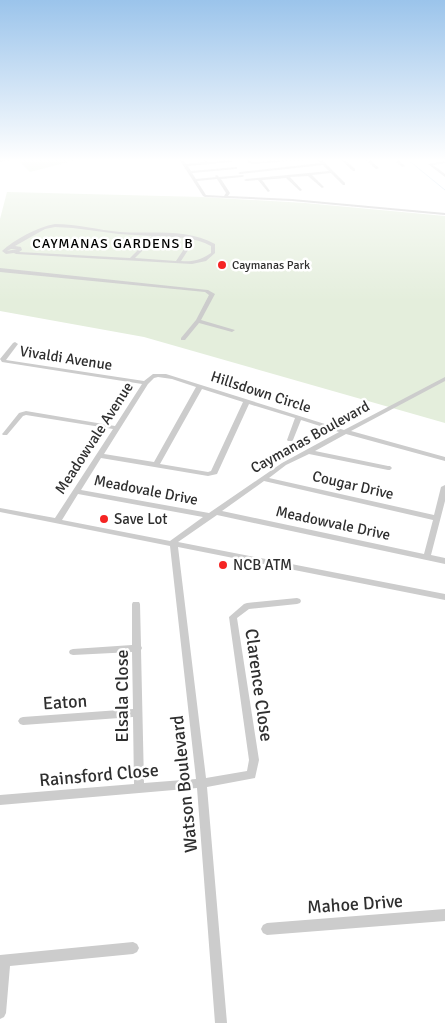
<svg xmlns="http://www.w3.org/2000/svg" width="445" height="1023" font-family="Signika,sans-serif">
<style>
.green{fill:#e4eedc}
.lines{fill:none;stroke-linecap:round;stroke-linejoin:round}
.stream{stroke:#c7dcef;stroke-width:1}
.minor{fill:#ccc;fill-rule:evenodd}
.major{fill:#a7a7a7;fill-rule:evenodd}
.poi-dot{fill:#f52423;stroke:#fff;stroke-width:2}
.labels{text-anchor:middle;stroke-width:5;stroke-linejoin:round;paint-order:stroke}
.far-poi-label{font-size:12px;fill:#2f2f2f;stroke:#fff;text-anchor:start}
.far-neighbourhood-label{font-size:14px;letter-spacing:1px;fill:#000;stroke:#fff}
.street-label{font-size:15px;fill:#2f2f2f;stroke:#fff}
.poi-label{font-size:15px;fill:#2f2f2f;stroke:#fff;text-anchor:start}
.near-street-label{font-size:18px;fill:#2f2f2f;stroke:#fff}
</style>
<rect width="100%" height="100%" fill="#fff"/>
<g class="green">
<path d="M17 159H80L30 172Z"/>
<path d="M7 192 202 197 305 203 445 216V423L144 337 0 311V219Z"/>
</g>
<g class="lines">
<path class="stream" d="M407 159 445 190"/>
<g class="minor">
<path d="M179 159H183L186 164 205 162 203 159H207L208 162 232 160V162H231L188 166 191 171 237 167V169H236L192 173 196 179 216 177 215 176 217 175 219 177 243 175 244 176 242 177 221 179 230 193 228 196 292 199 445 213V215L292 201 205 197 203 196ZM217 179 226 193 224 196 206 195 197 181Z"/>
<path d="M242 159H246L253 162 297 159H309L307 160 252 164Z"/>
<path d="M317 159H321L345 183V185H343L331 173 312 175 324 187 322 188 308 176 290 177 302 190 300 191 286 178 262 180 270 191 268 192 258 180 246 181 244 180 246 179 329 171 323 165 240 174 238 173 240 172 321 163Z"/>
<path d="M340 159H344L355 169V171H353Z"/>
<path d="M365 159H369L379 168 376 169Z"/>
<path d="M393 159H397L405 166 402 167Z"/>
<path d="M445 161V163L433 165 445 174V177L428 164Z"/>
<path d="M55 224C77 224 98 230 120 232 150 234 187 228 215 244V253L206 261 192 264 16 254 14 253 6 254 2 251C14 240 37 227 55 224ZM55 227 73 228 119 234 152 236 130 258 19 252 22 250 21 247 15 246 45 229ZM157 236C175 237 195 237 211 246V253C201 260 193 262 181 261L192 244 190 243H188L176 261 135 258ZM11 249H17L7 251Z"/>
<path d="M0 268 208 290 215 294 201 320 235 330 232 332 199 323 185 340H181V338L196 320 209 295 205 292 0 272Z"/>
<path d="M15 342 18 344 6 360 144 381 153 374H166L344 430 445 377V381L351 431 445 457V461L346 434 315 451 388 466H390L392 468 390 470H388L309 454 286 465 269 478 434 515 441 487 445 485V501L431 555 445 558V564L217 515 178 542 445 594V600L178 547 206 778 247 771 249 760 229 617 244 604 247 603 297 598 300 599 301 601 300 603 297 604 249 609 237 618 259 760 255 778 207 787 227 1023H215L197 788 0 805V795L134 784 133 717 23 725 20 724 18 721 20 718 23 717 133 709 132 652 73 655 70 654 69 652 70 650 73 649 132 645V604L133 602H139L140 604 141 646 142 648 141 650 144 783 196 779 170 546 0 512V508L55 518 113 429 26 415 23 416 7 435H3L2 434 3 433 19 413 26 411 115 426 142 384 2 362 0 359 13 343ZM158 377 172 379 196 387 154 462 104 454 148 384 154 378ZM202 389 243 402 211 471 208 472 160 464ZM249 404 295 418 287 440 288 441H292L293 440 301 420 339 432 282 463 209 513 81 490 101 458 208 476 217 474ZM264 481 433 520 424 554 222 511ZM78 494 203 517 170 541 62 520Z"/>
<path d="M445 909V921L267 935 263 933 261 929 263 925 267 923Z"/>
<path d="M133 942 137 944 139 948 137 952 133 954 10 966 6 1013 4 1017 0 1019V955Z"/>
</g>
<path class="major" d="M0 159H13L0 162Z"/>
</g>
<linearGradient id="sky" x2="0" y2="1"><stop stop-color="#9bc4eb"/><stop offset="0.53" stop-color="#fff"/><stop offset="1" stop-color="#fff" stop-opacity="0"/></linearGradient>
<rect width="445" height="302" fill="url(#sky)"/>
<g class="poi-dot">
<circle cx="222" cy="265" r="5"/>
<circle cx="104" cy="519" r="5"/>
<circle cx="223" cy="565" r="5"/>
</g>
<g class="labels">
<g class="far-poi-label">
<text x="232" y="269">Caymanas Park</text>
</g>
<g class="far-neighbourhood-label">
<text x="113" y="248">CAYMANAS GARDENS B</text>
</g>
<g class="street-label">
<text transform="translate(66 358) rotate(9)" y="5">Vivaldi Avenue</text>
<text transform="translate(261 392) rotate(18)" y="5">Hillsdown Circle</text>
<text transform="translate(310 437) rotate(-29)" y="5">Caymanas Boulevard</text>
<text transform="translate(94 438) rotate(-57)" y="5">Meadowvale Avenue</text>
<text transform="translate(353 485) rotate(13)" y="5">Cougar Drive</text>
<text transform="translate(146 490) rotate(11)" y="5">Meadovale Drive</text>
<text transform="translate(333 523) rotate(12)" y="5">Meadowvale Drive</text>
</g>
<g class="poi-label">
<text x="114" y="524">Save Lot</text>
<text x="233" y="570">NCB ATM</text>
</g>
<g class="near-street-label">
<text transform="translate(259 685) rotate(82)" y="6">Clarence Close</text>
<text transform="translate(122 696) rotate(-90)" y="6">Elsala Close</text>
<text transform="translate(65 702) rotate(-4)" y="6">Eaton</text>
<text transform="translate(99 775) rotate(-5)" y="6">Rainsford Close</text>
<text transform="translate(184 784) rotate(-96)" y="6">Watson Boulevard</text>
<text transform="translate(355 904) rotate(-4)" y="6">Mahoe Drive</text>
</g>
</g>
</svg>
